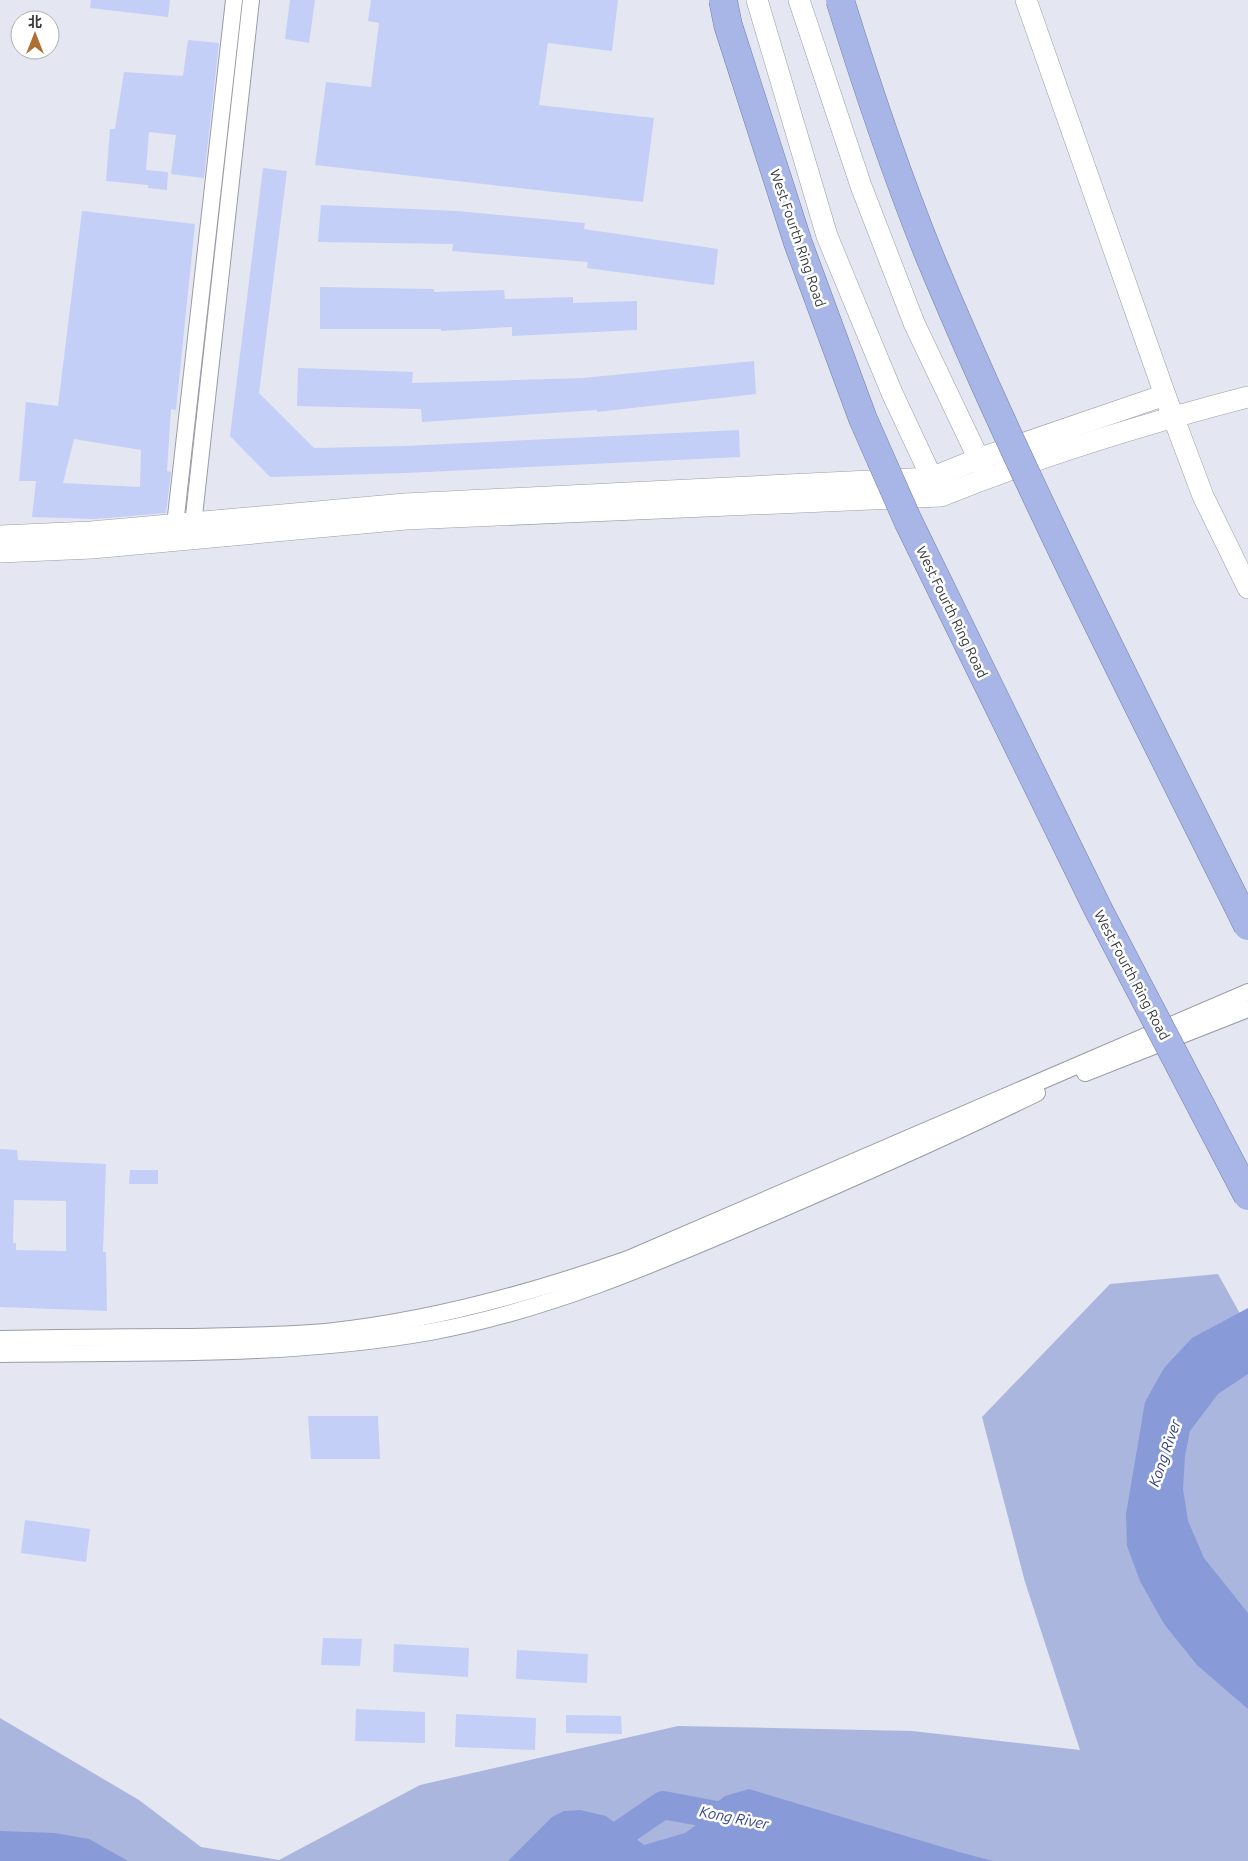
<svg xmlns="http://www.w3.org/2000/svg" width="1248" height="1861" font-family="Ubuntu,'Noto Sans SC',sans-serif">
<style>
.green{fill:#aab6dd}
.water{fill:#899ad9}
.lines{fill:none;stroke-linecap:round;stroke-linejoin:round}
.river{stroke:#899ad9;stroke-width:28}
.building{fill:#c3cff7;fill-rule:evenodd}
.minor-casing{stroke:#9a9da7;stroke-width:18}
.tertiary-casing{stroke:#9a9da7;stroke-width:22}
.minor{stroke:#fff;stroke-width:16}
.tertiary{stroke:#fff;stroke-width:21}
.trunk-bridge-casing{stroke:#717ea6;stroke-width:29;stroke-linecap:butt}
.trunk-bridge{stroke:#a7b6e6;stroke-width:28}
.labels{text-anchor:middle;stroke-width:5;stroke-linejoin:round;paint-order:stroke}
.street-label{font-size:14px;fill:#36383b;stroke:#fff}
.water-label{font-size:15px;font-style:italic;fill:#33418b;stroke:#fff}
</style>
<rect width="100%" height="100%" fill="#e4e7f1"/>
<path class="green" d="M1218 1274 1248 1328V1861H0V1718L139 1800 201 1847 279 1860 420 1785 678 1726 912 1731 1080 1750 1025 1582 982 1417 1110 1284Z"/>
<g class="water">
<path d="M1248 1308V1374L1218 1394 1190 1431 1185 1456 1183 1489 1188 1521 1204 1558 1248 1613V1709L1197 1665 1164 1624 1140 1581 1127 1546 1126 1514 1145 1402 1164 1368 1192 1338Z"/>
<path d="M749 1789 959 1852 993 1861H508L552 1817 564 1811 580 1810 606 1816 644 1845 685 1833 703 1820 712 1806 725 1796Z"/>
<path d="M0 1831 55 1833 89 1839 128 1861H0Z"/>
</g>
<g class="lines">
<path class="river" d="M581 1861 663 1805 743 1820"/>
</g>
<g class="building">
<path d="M91 0H170L168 17 90 8Z"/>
<path d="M290 0H315L309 43 285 39Z"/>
<path d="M371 0H618L612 51 548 43 539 105 654 118 643 202 315 165 326 82 371 87 379 23 368 21Z"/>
<path d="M188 40 219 43 204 178 171 174 176 135 149 132 146 170 168 172 167 190 148 188V185L106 181 110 129H115L124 72 183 76Z"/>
<path d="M263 168 287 171 259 393 314 448 404 446 739 430 740 457 406 473 270 477 230 436Z"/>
<path d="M321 205 457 211 585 223 584 229 718 249 714 285 587 268 588 262 452 251 453 244 318 242Z"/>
<path d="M82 211 195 224 176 410 171 409 167 471 171 472 166 513 95 519 32 517 36 481H19L26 402 58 406ZM74 439 141 450 140 487 63 483Z"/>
<path d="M320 287 434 289V292L504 290 505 299 573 297V303L637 301V330L512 336V327L441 331V329H320Z"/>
<path d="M754 361 756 394 597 412V410L422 422 421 409 297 406 298 368 413 372 412 383 583 378Z"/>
<path d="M0 1149 17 1150 18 1160 106 1164 103 1252H106L107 1311 0 1307ZM14 1200 66 1201V1251L16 1250V1243H13Z"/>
<path d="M130 1170H158V1184H129Z"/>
<path d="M308 1416H378L380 1459H311Z"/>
<path d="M25 1520 90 1529 86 1562 21 1553Z"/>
<path d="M323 1638 362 1639 360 1666 321 1665Z"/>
<path d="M394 1644 469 1648 468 1677 393 1672Z"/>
<path d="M517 1650 588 1654 587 1683 516 1679Z"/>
<path d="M356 1709 425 1712V1743L355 1741Z"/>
<path d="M456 1714 536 1718 535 1750 455 1747Z"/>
<path d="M566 1715 621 1716 622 1734 566 1733Z"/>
</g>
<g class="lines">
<g class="minor-casing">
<g id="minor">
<path d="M174 534 234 0"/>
<path d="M192 534 251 0"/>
<path d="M1085 1073 1248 1009"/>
<path d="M0 1339C62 1338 124 1337 186 1337 232 1336 280 1336 326 1332 430 1321 529 1294 628 1259L1248 992"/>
<path d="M0 1354C143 1352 288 1357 430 1332 545 1311 652 1265 759 1219 852 1179 945 1138 1037 1093"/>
</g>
</g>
<g class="tertiary-casing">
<g id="tertiary">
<path d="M757 0 827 236 892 393 937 489"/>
<path d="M799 0 861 186 914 323 984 470"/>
<path d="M1026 0 1165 395 1203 496 1248 588"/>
<path d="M0 536 91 532 405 504 931 478 978 459 1165 395"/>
<path d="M0 552 92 548 406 519 941 496C1040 456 1144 424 1248 397"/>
</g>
</g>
<use href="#minor" class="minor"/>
<use href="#tertiary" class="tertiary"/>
<g class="trunk-bridge-casing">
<g id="trunk-bridge">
<path d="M723 0 728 25 798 243 863 419 908 521 1098 909 1248 1196"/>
<path d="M840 0C866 84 896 173 929 255 1024 484 1138 704 1248 926"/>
</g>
</g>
<use href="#trunk-bridge" class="trunk-bridge"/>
</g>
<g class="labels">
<g class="street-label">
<text transform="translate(798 238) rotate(71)" y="5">West Fourth Ring Road</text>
<text transform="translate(952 612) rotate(64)" y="5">West Fourth Ring Road</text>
<text transform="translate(1132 975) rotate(62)" y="5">West Fourth Ring Road</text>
</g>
<g class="water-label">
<text transform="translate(1165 1453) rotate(-71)" y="5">Kong River</text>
<text transform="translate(734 1818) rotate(11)" y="5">Kong River</text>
</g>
</g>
<g transform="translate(35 35)"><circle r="24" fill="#ffffff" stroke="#afafb1"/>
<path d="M0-4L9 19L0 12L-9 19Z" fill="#ad6f34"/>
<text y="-8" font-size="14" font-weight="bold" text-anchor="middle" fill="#36383b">北</text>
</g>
</svg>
